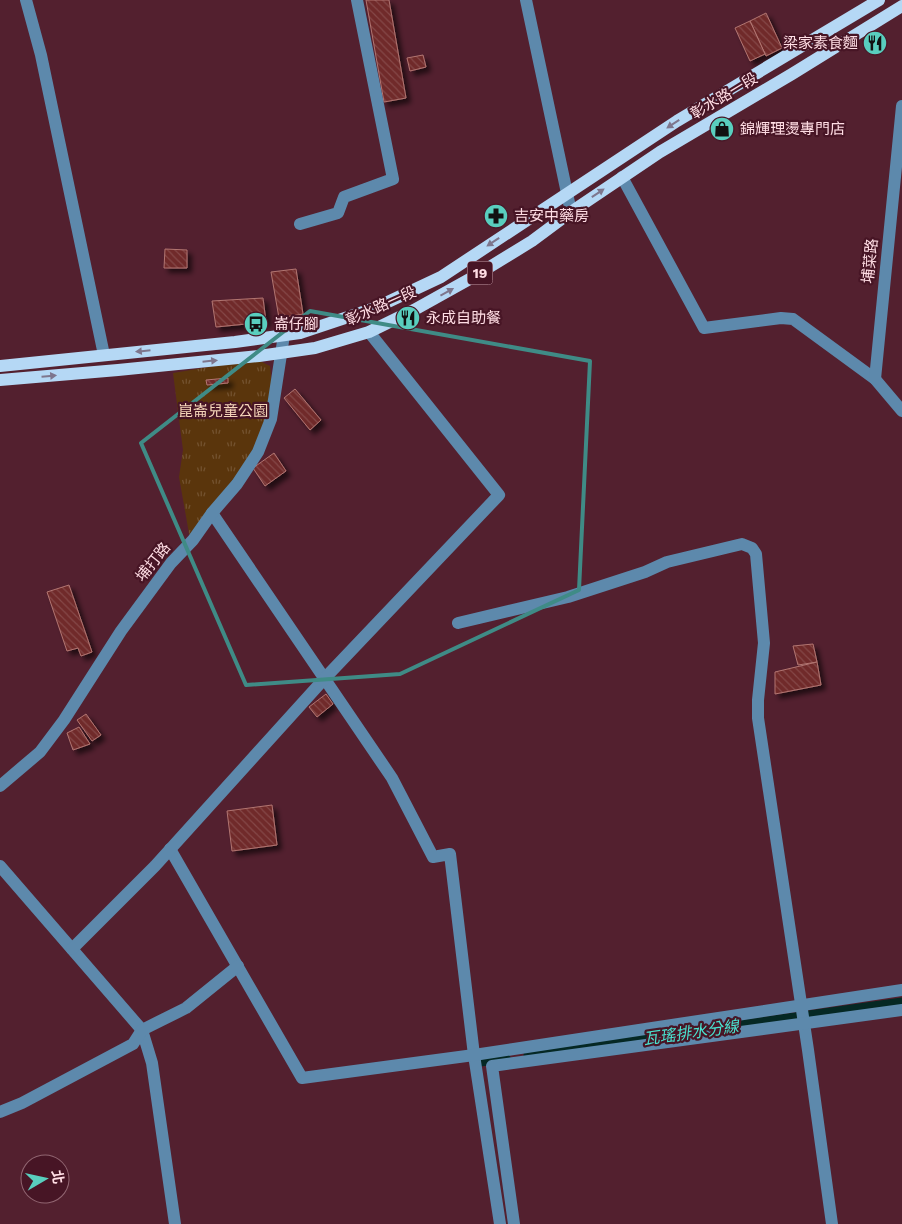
<svg xmlns="http://www.w3.org/2000/svg" width="902" height="1224" font-family="'Work Sans','Noto Sans TC',sans-serif">
<style>
.park{fill:url(#park-tufts)}
.lines{fill:none;stroke-linecap:round;stroke-linejoin:round}
.canal{stroke:#052824;stroke-width:11}
.building{fill:url(#building-back-hatch);stroke:#b27571;filter:url(#shadow)}
.minor{stroke:#5d89ac;stroke-width:12}
.major{stroke:#b5d8f5;stroke-width:12}
.oneway{fill:#7e768d}
.marked{fill:none;stroke:#3f8b86;stroke-width:4;stroke-linejoin:round}
.labels{text-anchor:middle;stroke-width:4.5;stroke-linejoin:round;paint-order:stroke}
.shield{fill:#471525;stroke:#c8a1ab;stroke-width:1}
.shield-label{font-size:14px;font-weight:bold;fill:#ffdde4}
.poi-label{font-size:15px;fill:#ffdde4;stroke:#471525;text-anchor:start}
.street-label{font-size:15px;fill:#ffdde4;stroke:#471525}
.park-label{font-size:15px;fill:#f5d5b9;stroke:#471525}
.water-label{font-size:16px;font-style:italic;fill:#49e3d0;stroke:#471525}
</style>
<defs>
<pattern id="park-tufts" width="24" height="20" patternUnits="userSpaceOnUse" patternTransform="scale(1.25)"><rect width="24" height="20" fill="#5a350c"/><path d="M3 7l-1-3M5 7V3M7 7l1-3M15 17l-1-3M17 17v-4M19 17l1-3" fill="none" stroke="#73522f"/></pattern>
<pattern id="building-back-hatch" width="6" height="6" patternUnits="userSpaceOnUse" patternTransform="scale(1.25)"><rect width="6" height="6" fill="#6f2929"/><path d="M-1 5l2 2M0 0l6 6M5-1l2 2" fill="none" stroke="#854848"/></pattern>
<filter id="shadow"><feDropShadow dx="4.5" dy="4.5" stdDeviation="2.5" flood-color="#0009"/></filter>
</defs>
<rect width="100%" height="100%" fill="#53202f"/>
<path class="park" d="M256 359 270 366 273 393 256 450 190 539 179 477 183 450 173 373Z"/>
<g class="lines">
<g class="canal">
<path d="M529 1055 902 1003"/>
<path d="M480 1061 505 1058"/>
</g>
</g>
<g class="building">
<path d="M366 0H389L406 98 384 102Z"/>
<path d="M766 13 782 48 766 56 750 21Z"/>
<path d="M750 21 765 54 750 61 735 28Z"/>
<path d="M423 55 426 67 410 71 407 58Z"/>
<path d="M165 249 187 250V268H164Z"/>
<path d="M296 269 303 314 279 318 271 272Z"/>
<path d="M263 298 266 322 216 327 212 301Z"/>
<path d="M228 378V383L207 385 206 380Z"/>
<path d="M295 389 321 420 310 430 284 398Z"/>
<path d="M274 453 286 471 265 486 253 468Z"/>
<path d="M69 585 92 652 81 656 78 648 67 651 47 592Z"/>
<path d="M813 644 817 662 798 665 793 646Z"/>
<path d="M817 662 821 685 775 694V672Z"/>
<path d="M326 694 333 704 317 717 309 707Z"/>
<path d="M86 714 101 735 92 741 77 720Z"/>
<path d="M79 727 90 744 73 750 67 733Z"/>
<path d="M272 805 277 845 232 851 227 811Z"/>
</g>
<g class="lines">
<g class="minor">
<path d="M26 0 41 55 104 355"/>
<path d="M526 0 571 212"/>
<path d="M622 177 704 328 781 318 793 319 875 379 902 411"/>
<path d="M300 224 338 213 344 197 393 179 357 0"/>
<path d="M875 379 902 106"/>
<path d="M212 513 392 778 433 857 450 854 474 1055 500 1224"/>
<path d="M458 623 568 597 645 572 667 562 742 544 752 548 756 554 764 643 758 700V718L808 1050 832 1224"/>
<path d="M0 786 40 752 64 720 121 631 171 563 193 540 212 513 237 484 258 452 271 419 284 335"/>
<path d="M170 849 302 1078 474 1055 902 990"/>
<path d="M0 866 142 1030 152 1063 175 1224"/>
<path d="M72 949 155 866 325 678 499 495 369 332"/>
<path d="M0 1112 22 1103 133 1044 142 1030 186 1008 238 966"/>
<path d="M514 1224 492 1066 902 1010"/>
</g>
<g class="major">
<path d="M0 366 235 342 300 333 375 308 441 277 677 121 879 0"/>
<path d="M0 380 118 370 259 356 315 348 369 332 414 310 475 276 532 241 571 212 660 152 792 74 902 6"/>
</g>
</g>
<defs><path id="oneway-solid" d="M-6-.8H1V-3.2L6.5 0L1 3.2V.8H-6Z" transform="scale(1.25)"/></defs>
<g class="oneway">
<use href="#oneway-solid" transform="translate(673 124) rotate(147)"/>
<use href="#oneway-solid" transform="translate(598 193) rotate(-34)"/>
<use href="#oneway-solid" transform="translate(493 242) rotate(146)"/>
<use href="#oneway-solid" transform="translate(447 292) rotate(-29)"/>
<use href="#oneway-solid" transform="translate(143 351) rotate(174)"/>
<use href="#oneway-solid" transform="translate(210 361) rotate(-6)"/>
<use href="#oneway-solid" transform="translate(49 376) rotate(-5)"/>
</g>
<path class="marked" d="M310 311 590 361 579 590 400 674 246 685 141 443Z"/>
<defs>
<g id="restaurant-disc" transform="scale(1.25)"><circle r="9.5" fill="#59cebe" stroke="#471525"/><path d="M-5-6h1v4h1v-4h1v4h1v-4h1v5L-1.5 .5V6h-2V.5L-5-1ZM5-6V6H3V1.5H1.5Q1.5-4 5-6Z" fill="#111"/></g>
<g id="shop-disc" transform="scale(1.25)"><circle r="9.5" fill="#59cebe" stroke="#471525"/><path d="M-5-2.5h2.3a2.7 3.5 0 0 1 5.4 0H5L5.5 6h-11ZM-1.5-2.5h3a1.5 2.3 0 0 0-3 0Z" fill="#111"/></g>
<g id="pharmacy-disc" transform="scale(1.25)"><circle r="9.5" fill="#59cebe" stroke="#471525"/><path d="M-2-6h4v4h4v4h-4v4h-4v-4h-4v-4h4Z" fill="#111"/></g>
<g id="bus-disc" transform="scale(1.25)"><circle r="9.5" fill="#59cebe" stroke="#471525"/><path d="M-5-6H5V4H4V6H2V4H-2V6H-4V4H-5ZM-3.5-4V0h7V-4ZM-3.5 1.2v1.5H-2V1.2ZM2 1.2v1.5H3.5V1.2Z" fill="#111"/></g>
</defs>
<g fill-rule="evenodd">
<use href="#restaurant-disc" x="875" y="43"/>
<use href="#shop-disc" x="722" y="129"/>
<use href="#pharmacy-disc" x="496" y="216"/>
<use href="#restaurant-disc" x="408" y="318"/>
<use href="#bus-disc" x="256" y="324"/>
</g>
<g class="labels">
<rect class="shield" x="467.5" y="261.5" width="25" height="23" rx="4"/>
<g class="shield-label">
<text x="480" y="278">19</text>
</g>
<g class="poi-label">
<text x="858" y="48" text-anchor="end">梁家素食麵</text>
<text x="740" y="134">錦輝理燙專門店</text>
<text x="514" y="221">吉安中藥房</text>
<text x="426" y="323">永成自助餐</text>
<text x="274" y="329">崙仔腳</text>
</g>
<g class="street-label">
<text transform="translate(724 96) rotate(-31)" y="5">彰水路一段</text>
<text transform="translate(870 261) rotate(-84)" y="5">埔菜路</text>
<text transform="translate(381 306) rotate(-24)" y="5">彰水路一段</text>
<text transform="translate(153 562) rotate(-51)" y="5">埔打路</text>
</g>
<g class="park-label">
<text x="223" y="416">崑崙兒童公園</text>
</g>
<g class="water-label">
<text transform="translate(691 1032) rotate(-8)" y="6">瓦瑤排水分線</text>
</g>
</g>
<g transform="translate(45 1179) rotate(81)"><circle r="24" fill="#471525" stroke="#916571"/>
<path d="M0-4L9 19L0 12L-9 19Z" fill="#59cebe"/>
<text y="-8" font-size="14" font-weight="bold" text-anchor="middle" fill="#ffdde4">北</text>
</g>
</svg>
